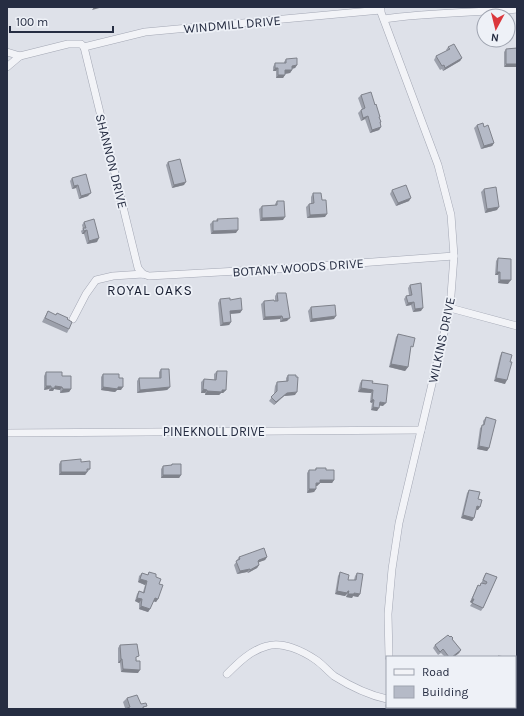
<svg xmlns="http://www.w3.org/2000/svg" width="524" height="716" font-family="Karla,sans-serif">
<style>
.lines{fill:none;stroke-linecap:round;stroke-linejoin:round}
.minor-casing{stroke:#a3a7b4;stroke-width:8}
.minor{stroke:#f2f3f7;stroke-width:7}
.wall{fill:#9ca0ab}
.shaded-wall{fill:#7f828b}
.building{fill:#b5bac7;stroke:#7f828b}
.labels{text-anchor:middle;stroke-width:3.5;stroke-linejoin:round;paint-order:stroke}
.street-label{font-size:13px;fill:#262d42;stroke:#eef1f7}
.neighbourhood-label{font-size:14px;letter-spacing:1px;fill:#181e32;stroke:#eef1f7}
</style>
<rect width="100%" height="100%" fill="#dee1e9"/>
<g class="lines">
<g class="minor-casing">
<g id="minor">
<path d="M379 7 438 165 451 215 454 256 450 308 399 523 392 569 388 614 389 657"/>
<path d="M384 19C428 12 473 13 517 9"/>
<path d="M84 47 145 32 381 10"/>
<path d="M84 47 138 268 143 274"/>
<path d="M7 52 20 56 68 44H81L84 47"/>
<path d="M7 67 20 56"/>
<path d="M450 308 517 326"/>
<path d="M73 319 86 294 96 280 113 276 143 274 149 276 291 268 454 256"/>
<path d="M7 433 421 430"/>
<path d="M227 674C238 663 251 650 267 646 282 641 303 651 316 660 322 664 328 671 334 676 350 686 368 695 387 699"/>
<path d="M389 707V709"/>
<path d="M448 707 456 709"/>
</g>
</g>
<use href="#minor" class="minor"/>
</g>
<g class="wall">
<path d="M448 47 462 58 460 61 443 71 442 69 440 70 434 60 436 56 447 51 446 50Z"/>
<path d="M517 48 504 67V52L506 49Z"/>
<path d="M286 59 297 65 295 68 292 69V70L290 73 285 74 283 78H276V71H273V67L275 63H284V62Z"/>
<path d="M361 95 375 105 381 122 380 123 381 127 379 130 370 133 365 119 361 121 358 113 362 109 358 98Z"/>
<path d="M477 125 484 127 494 143 492 146 481 149 474 128Z"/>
<path d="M168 162 184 185 172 188 166 165Z"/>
<path d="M72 178 88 196 79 199 76 188 72 189 70 181Z"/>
<path d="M484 189 497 210 485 213 481 192Z"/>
<path d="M392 190 409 201 396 206 390 194Z"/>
<path d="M313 193 322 200 325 217 307 218 306 207 309 204H311V197Z"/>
<path d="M277 201 283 220 260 221 259 209 262 206 275 205V204Z"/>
<path d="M217 219 236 233 211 234 210 224 213 221H216Z"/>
<path d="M84 222 97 242 87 244 84 234H82L81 231 83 229 82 225Z"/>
<path d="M498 258 508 284 498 283V275H495L496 261Z"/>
<path d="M410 285 421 311 413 312 411 305 406 306 404 299 406 296 409 295 408 288Z"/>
<path d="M277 293 287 321 280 322V319L263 320 261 304 264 301H275V296Z"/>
<path d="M220 299 230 300 242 310 240 313 230 314 231 322 229 325 220 326 218 303Z"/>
<path d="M311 307 334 319 310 322 308 311Z"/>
<path d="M48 311 69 329 67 333 42 322Z"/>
<path d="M398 334 410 350 408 367 405 371 389 367 396 337Z"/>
<path d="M502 352 505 384 494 381 500 356Z"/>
<path d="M161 369 170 387 167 390 137 393V381L139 378H159V372Z"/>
<path d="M217 371 226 390 223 393H221L219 395H205V393H201V382L204 379 214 380V374Z"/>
<path d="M46 372 62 376 71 389 69 392 60 393V390L54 389 53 391H49V389L44 390V376Z"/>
<path d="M103 374 119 378 121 390H117L115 392 101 390V377Z"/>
<path d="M288 375 295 395 284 396 274 405 269 401 274 394 275 386 277 382 286 381V378Z"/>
<path d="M362 380 372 383 383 406 379 405 377 411 371 410 372 403 370 402 371 393 358 392 360 383Z"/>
<path d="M486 417 489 448 487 451 477 449 480 428 483 425V421Z"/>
<path d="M61 461 81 462 90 469 85 475H59V464Z"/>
<path d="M172 464 181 475 179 478H161V469L163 466 171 465Z"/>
<path d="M316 468 326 470 334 480 332 483H320L317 486H316V489L314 492 307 493V473L309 470H315Z"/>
<path d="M469 490 478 499V510L476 509 474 518 472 521 461 518 467 493Z"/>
<path d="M239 557H267L265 560 258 562 259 565 257 568 248 573 247 572 237 574 234 565 237 561V560Z"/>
<path d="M149 572 156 577 159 584 158 599 156 602 153 601 150 609 148 612 139 609V603L135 601 137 594 139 591 143 592 145 585 138 582 139 576 142 573 148 575Z"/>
<path d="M340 572 348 580H354L355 576 357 573 360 594 358 597 353 596 352 598 346 597 347 594 345 596 335 594 338 576Z"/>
<path d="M486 573 497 577 483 608 481 611 470 606 472 603 470 602 476 589 478 585 479 586 481 584 484 576Z"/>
<path d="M452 639 461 650 459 653 454 657H445L441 653 438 655 433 648 435 645Z"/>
<path d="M120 645 137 660H136L138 673 121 672 120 663H118V648Z"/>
<path d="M127 698 141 704 145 709H125V708L123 702Z"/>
</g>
<g class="shaded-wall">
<path d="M94 7H103L92 10Z"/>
<path d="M462 58 460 61 443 71 445 68Z"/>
<path d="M506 64H517V67H504Z"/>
<path d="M297 65 295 68 290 69 292 66Z"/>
<path d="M275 68H278L276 71H273Z"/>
<path d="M285 70H292L290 73 283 74Z"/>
<path d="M278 75H285L283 78H276Z"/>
<path d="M368 116 365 119 361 121 363 118Z"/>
<path d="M381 127 379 130 370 133 372 130Z"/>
<path d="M494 143 492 146 481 149 484 146Z"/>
<path d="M186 182 184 185 172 188 174 185Z"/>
<path d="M78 185 76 188 72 189 74 186Z"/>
<path d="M91 193 88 196 79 199 81 196Z"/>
<path d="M411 198 409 201 396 206 398 203Z"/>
<path d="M499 207 497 210 485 213 487 209Z"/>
<path d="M327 214 325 217 307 218 310 215Z"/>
<path d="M285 217 283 220 260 221 262 218Z"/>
<path d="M87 230 84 234H82L84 231Z"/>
<path d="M238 230 236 233 211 234 213 231Z"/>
<path d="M99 238 97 242 87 244 89 241Z"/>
<path d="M497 272H500L498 275H495Z"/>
<path d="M500 280H511L508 284 498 283Z"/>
<path d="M414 302 411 305 406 306 408 303Z"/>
<path d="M423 308 421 311 413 312 415 309Z"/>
<path d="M242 310 240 313 228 314 230 311Z"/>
<path d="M282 316 280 319 263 320 265 317Z"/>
<path d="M336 316 334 319 310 322 312 319Z"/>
<path d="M290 318 287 321 280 322 283 319Z"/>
<path d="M231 322 229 325 220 326 223 323Z"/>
<path d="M391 364 408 367 405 371 389 367Z"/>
<path d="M496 378 507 380 505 384 494 381Z"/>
<path d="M46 386H51L49 389 44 390Z"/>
<path d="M55 386 62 387 60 390 54 389 53 391H49L51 388Z"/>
<path d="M103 387H123L121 390H117L115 392 101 390Z"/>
<path d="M170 387 167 390 137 393 140 390Z"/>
<path d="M361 388 373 390 371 393 358 392Z"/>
<path d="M63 389H71L69 392 60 393Z"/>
<path d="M203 389 207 390 205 393H201Z"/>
<path d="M222 390H226L223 393H221L219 395H205L207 391Z"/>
<path d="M297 392 295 395 284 396 274 405 276 402 287 393Z"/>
<path d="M372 399 374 400 372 403 370 402Z"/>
<path d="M380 402 386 403 383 406 377 405Z"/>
<path d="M373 407 379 408 377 411 371 410Z"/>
<path d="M479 446 489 448 487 451 477 449Z"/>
<path d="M61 472H87L85 475H59Z"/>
<path d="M163 475H181L179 478H161Z"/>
<path d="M320 480H334L332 483H320L317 486H314Z"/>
<path d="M309 489H316L314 492 307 493Z"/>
<path d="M477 506 480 507 478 510 474 509Z"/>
<path d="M463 515 474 518 472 521 461 518Z"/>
<path d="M267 557 265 560 257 563 256 564 259 560Z"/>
<path d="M259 565 257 568 248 573 250 570Z"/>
<path d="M250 569 247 572 237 574 240 571Z"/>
<path d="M140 579 147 581 145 585 138 582Z"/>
<path d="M337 591H349L345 596 335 594Z"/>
<path d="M354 593 360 594 358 597 353 596 352 598 346 597 348 594Z"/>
<path d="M137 598 142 599 139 603 135 601Z"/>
<path d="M155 598 158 599 156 602 153 601Z"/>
<path d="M472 599H474L472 603 470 602Z"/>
<path d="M141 606 150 609 148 612 139 609Z"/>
<path d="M461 650 459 653 454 657H452Z"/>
<path d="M121 659H122L120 663H118Z"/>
<path d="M123 669 140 670 138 673 121 672Z"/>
</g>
<g class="building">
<path d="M454 44 462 58 445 68 444 65 442 66 436 56 450 49 448 47Z"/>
<path d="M517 48V64H506V49Z"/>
<path d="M297 58V65L292 66V70H285V75H278V68H275V63H286V59Z"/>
<path d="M371 92 375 105 376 104 380 117H379L381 122H380L381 127 372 130 368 116 363 118 361 110 365 108 361 95Z"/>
<path d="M483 123 484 127 488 125 494 143 484 146 477 125Z"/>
<path d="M180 159 186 182 174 185 168 162Z"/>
<path d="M86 174 91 193 81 196 78 185 74 186 72 178Z"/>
<path d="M406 185 411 198 398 203 392 190Z"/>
<path d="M496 187 499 207 487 209 484 189Z"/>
<path d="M313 193H321L322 200H326L327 214 310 215 309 204 314 203Z"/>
<path d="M277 201H284L285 217 262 218V206L277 205Z"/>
<path d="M238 218V230L213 231V221H218L217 219Z"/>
<path d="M94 219 99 238 89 241 87 230 84 231 83 228H86L84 222Z"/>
<path d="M498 258 511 259V280H500V272H497Z"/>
<path d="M421 283 423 308 415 309 414 302 408 303 406 296 412 295 410 285Z"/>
<path d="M277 293H286L290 318 283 319 282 316 265 317 264 301 274 300V301H278Z"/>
<path d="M230 298V300L241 298 242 310 230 311 231 322 223 323 220 299Z"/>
<path d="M335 305 336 316 312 319 311 307Z"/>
<path d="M48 311 56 315 57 313 68 318 67 319 72 322 69 329 45 318Z"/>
<path d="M398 334 415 338 413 347 411 346 408 367 391 364Z"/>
<path d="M502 352 512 355 510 362H512L507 380 496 378Z"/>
<path d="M161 369H169L170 387 140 390 139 378H161Z"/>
<path d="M217 371H227L226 390H222V392L207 391V390L203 389 204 379 216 380Z"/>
<path d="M46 372H62V376H71V389H63L62 387 55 386V388H51V386H46Z"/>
<path d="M103 374H119V378H123V387H118V389L103 387Z"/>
<path d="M288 375H296V377H298L297 392 287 393 276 402 271 397 277 391V382L288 381Z"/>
<path d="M362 380 373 381 372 383 388 385 386 403 380 402 379 408 373 407 374 400 372 399 373 390 361 388Z"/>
<path d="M486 417 496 420 489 448 479 446 482 425H484Z"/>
<path d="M81 459V462L90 461V469H87V472H61V461Z"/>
<path d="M172 464H181V475H163V466L172 465Z"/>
<path d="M316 468H326V470H334V480H320V483H316V489H309V470H316Z"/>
<path d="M469 490 480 492 478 499 482 500 480 507 477 506 474 518 463 515Z"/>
<path d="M264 548 267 557 259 560 258 561 259 565 250 570V569L240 571 236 561 240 559 239 557Z"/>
<path d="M149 572 156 574V577L161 579 159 584 163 585 158 599 155 598 150 609 141 606 142 599 137 598 139 591 144 593 147 581 140 579 142 573 148 575Z"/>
<path d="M340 572 349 575 348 580H356L357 573 363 574 360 594 354 593V594H348L349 591H348L347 593 337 591Z"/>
<path d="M486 573 497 577 483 608 472 603 474 599H472L478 585 480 586 481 583 486 584 487 582 483 580Z"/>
<path d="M448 635 450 637 451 636 453 638 452 639 461 650 452 657H449L443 649 440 652 435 645Z"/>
<path d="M137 644 139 656 136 657V661H140V670L123 669 122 659H121L120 645Z"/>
<path d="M498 656 506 657H497Z"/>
<path d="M515 659H517L516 671H515Z"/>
<path d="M137 695 141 704 146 703 147 706 143 707V709H125L130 707 127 698Z"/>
</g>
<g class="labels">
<g class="street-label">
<text transform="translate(232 24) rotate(-5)" y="5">WINDMILL DRIVE</text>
<text transform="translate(112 161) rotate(76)" y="5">SHANNON DRIVE</text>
<text transform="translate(298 267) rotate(-4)" y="5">BOTANY WOODS DRIVE</text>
<text transform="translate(441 340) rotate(-78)" y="5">WILKINS DRIVE</text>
<text x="214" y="436">PINEKNOLL DRIVE</text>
</g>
<g class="neighbourhood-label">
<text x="150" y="295">ROYAL OAKS</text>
</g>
</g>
<rect width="524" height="716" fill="none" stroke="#262d42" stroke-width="16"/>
<rect x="386" y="656" width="130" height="52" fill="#eef1f7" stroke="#9ea3af"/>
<rect x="394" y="669" width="20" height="6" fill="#f2f3f7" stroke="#9ea3af"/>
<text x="422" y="676" font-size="12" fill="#262d42">Road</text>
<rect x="394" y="686" width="20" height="12" fill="#b5bac7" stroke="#9ea3af"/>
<text x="422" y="696" font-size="12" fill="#262d42">Building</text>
<g transform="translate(496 28) rotate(187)"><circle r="19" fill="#eef1f7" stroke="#9ea3af"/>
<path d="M0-3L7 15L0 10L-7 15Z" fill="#db373c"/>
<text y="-6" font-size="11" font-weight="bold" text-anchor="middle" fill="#262d42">N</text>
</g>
<path d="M10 26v6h103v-6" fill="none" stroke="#262d42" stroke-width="2"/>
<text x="16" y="26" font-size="12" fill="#262d42" stroke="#eef1f7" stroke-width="3" paint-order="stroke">100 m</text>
</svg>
